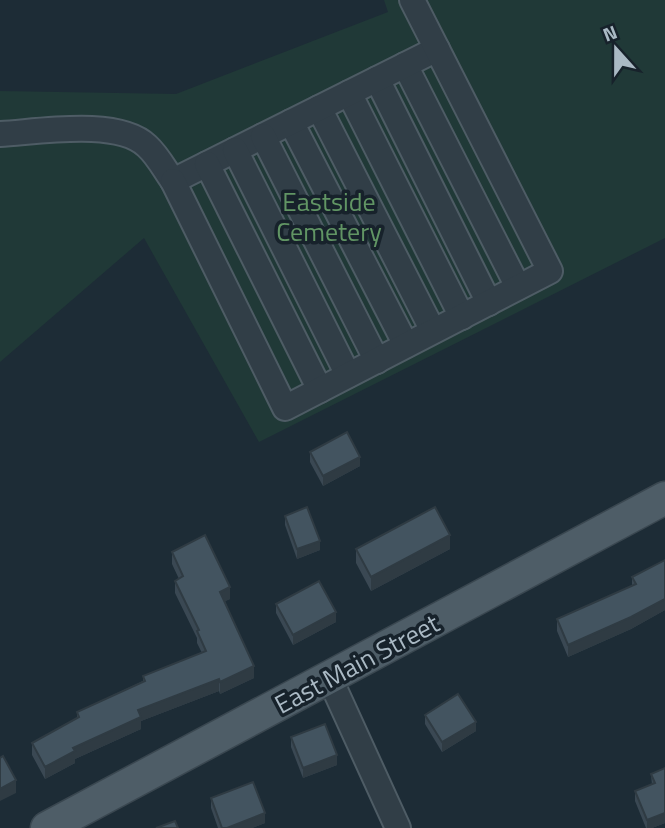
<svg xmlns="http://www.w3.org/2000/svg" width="665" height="828" font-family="'Titillium Web',sans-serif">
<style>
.green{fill:#203937}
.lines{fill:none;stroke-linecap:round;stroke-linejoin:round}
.minor-casing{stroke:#4e5c65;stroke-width:28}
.major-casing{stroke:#3a4750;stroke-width:35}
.minor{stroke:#313e47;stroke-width:24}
.major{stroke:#4e5d67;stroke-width:32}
.wall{fill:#3a4853}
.shaded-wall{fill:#2f3b43}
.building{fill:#435460;stroke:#2f3b43;stroke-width:2}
.labels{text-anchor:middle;stroke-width:7;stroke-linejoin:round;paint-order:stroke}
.park-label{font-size:26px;fill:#619564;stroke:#17222b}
.street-label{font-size:26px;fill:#aab9c4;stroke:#17222b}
</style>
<rect width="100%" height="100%" fill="#1d2c36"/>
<path class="green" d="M384 0H665V238L259 442 144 238 0 362V91L176 94 388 12Z"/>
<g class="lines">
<g class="minor-casing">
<g id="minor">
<path d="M405 65 518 287"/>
<path d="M377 79 489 303"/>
<path d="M349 93 462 317"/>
<path d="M319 108 433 331"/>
<path d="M291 122 406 345"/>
<path d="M0 134C38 132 118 118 147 146 158 156 165 170 173 181L437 49"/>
<path d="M263 136 377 361"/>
<path d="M235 150 348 375"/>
<path d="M207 164 320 390"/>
<path d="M173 181 285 408 550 271 412 0"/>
<path d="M330 679 398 828"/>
</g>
</g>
<g class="major-casing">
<path id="major" d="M47 828 665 498"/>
</g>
<use href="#minor" class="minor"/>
<use href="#major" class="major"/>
</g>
<g class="wall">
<path d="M310 452 360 466 323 486 310 462Z"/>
<path d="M285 516 320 550 297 559 285 525Z"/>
<path d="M356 549H450L371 591 356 563Z"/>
<path d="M172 552 230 599 225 601 254 678 220 694 219 691 141 721V729L75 759V763L45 779 32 755V743L77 718V712L143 681V676L202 653 197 643V638L175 593V581L179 579 172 564Z"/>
<path d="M665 560V610L631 629 568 657 557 631V619L632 586V577Z"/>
<path d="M276 604 336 622 293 645 276 613Z"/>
<path d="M425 715 476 731 442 752 425 724Z"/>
<path d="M291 737 337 765 303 778 291 747Z"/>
<path d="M665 768V823L652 828H646L635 801V791L652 785 651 774Z"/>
<path d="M211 798 265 823 252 828H218L211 808Z"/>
</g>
<g class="shaded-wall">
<path d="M360 457V466L323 486V476Z"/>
<path d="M450 535V549L371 591V577Z"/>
<path d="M320 541V550L297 559V549Z"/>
<path d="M230 587V599L220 604V592Z"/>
<path d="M665 599V610L631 629 568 657V645Z"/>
<path d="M336 612V622L293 645V635Z"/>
<path d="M254 666V678L220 694V682Z"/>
<path d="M219 679V691L141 721V729L75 759V763L45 779V767L73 748 138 710Z"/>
<path d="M476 722V731L442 752V742Z"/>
<path d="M337 755V765L303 778V768Z"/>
<path d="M16 780V793L0 801V789Z"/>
<path d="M265 813V823L252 828H227Z"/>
<path d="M665 813V823L652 828H647V820Z"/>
</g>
<g class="building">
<path d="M347 432 360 457 323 476 310 452Z"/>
<path d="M307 507 320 541 297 549 285 516Z"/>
<path d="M435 507 450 535 371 577 356 549Z"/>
<path d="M205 535 230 587 220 592 254 666 220 682 219 679 138 710 141 717 73 748 75 751 45 767 32 743 79 717 77 712 145 681 143 676 206 651 197 631 199 630 175 581 183 576 172 552Z"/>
<path d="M665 560V599L631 617 568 645 557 619 636 584 632 577Z"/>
<path d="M319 581 336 612 293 635 276 604Z"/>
<path d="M458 694 476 722 442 742 425 715Z"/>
<path d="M325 724 337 755 303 768 291 737Z"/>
<path d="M3 756 16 780 0 789V758Z"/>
<path d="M665 768V813L647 820 635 791 655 783 651 774Z"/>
<path d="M253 782 265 813 227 828H222L211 798Z"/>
<path d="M175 821 178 828H156Z"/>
</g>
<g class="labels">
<g class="park-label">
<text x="329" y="211">Eastside<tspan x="329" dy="30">Cemetery</tspan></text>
</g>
<g class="street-label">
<text transform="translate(357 664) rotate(-28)" y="9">East Main Street</text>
</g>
</g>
<g transform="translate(616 49) rotate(339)" stroke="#17222b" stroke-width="5" paint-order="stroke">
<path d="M0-5L12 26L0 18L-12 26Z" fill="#aab9c4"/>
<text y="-10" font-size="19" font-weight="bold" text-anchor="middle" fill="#aab9c4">N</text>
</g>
</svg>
